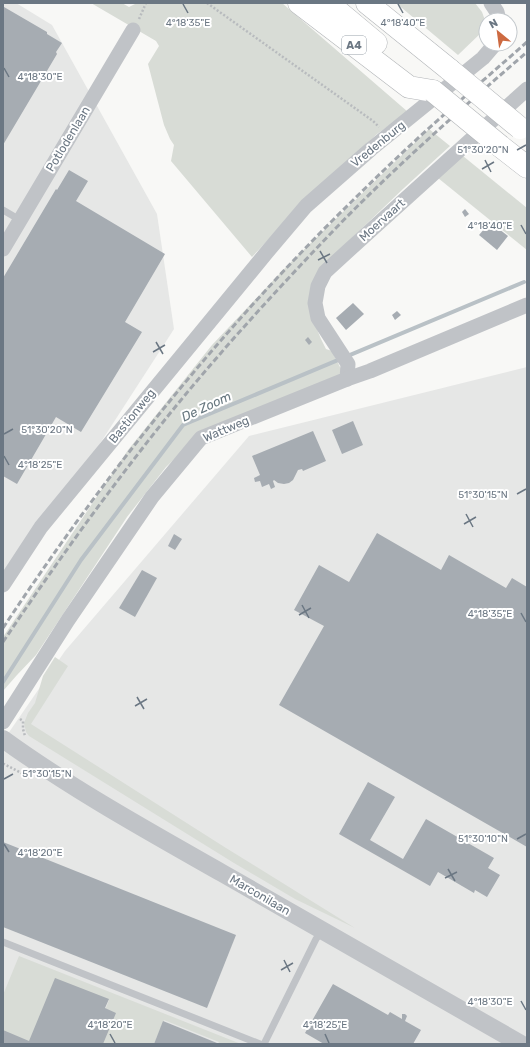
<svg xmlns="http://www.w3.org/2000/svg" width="530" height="1047" font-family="Rubik,sans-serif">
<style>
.built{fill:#e6e7e6}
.green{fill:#d8dcd6}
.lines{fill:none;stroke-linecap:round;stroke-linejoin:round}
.stream{stroke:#b9c1c6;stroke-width:4}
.building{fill:#a6acb2}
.motorway-casing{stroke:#b2b5b8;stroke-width:23}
.path{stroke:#b8bbbe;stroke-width:2.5;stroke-dasharray:2 2;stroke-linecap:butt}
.service{stroke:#c0c3c7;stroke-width:7}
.minor{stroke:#c0c3c7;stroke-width:15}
.tertiary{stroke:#c0c3c7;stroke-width:18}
.motorway{stroke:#fff;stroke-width:22}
.rail{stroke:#a0a5ab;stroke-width:3;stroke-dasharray:6 3;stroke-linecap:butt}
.motorway-bridge-casing{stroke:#b2b5b8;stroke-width:23;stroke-linecap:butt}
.motorway-bridge{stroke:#fff;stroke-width:22}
.ticks{fill:none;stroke:#6b7783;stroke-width:1.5}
.labels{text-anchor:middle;stroke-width:4;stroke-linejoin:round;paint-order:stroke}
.shield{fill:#fff;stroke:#97a0a8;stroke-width:1}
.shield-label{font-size:11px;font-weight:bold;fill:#6b7783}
.street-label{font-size:12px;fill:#6b7783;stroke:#fff}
.water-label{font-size:13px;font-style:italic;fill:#67777f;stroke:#fff}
.ticks-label{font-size:10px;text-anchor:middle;fill:#6b7783;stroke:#fff;stroke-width:4;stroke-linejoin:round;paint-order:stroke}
</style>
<rect width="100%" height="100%" fill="#f8f8f6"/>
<g class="built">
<path d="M3 3H16L52 25 157 214 174 329 24 561 3 581Z"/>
<path d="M527 367V1044H3V741L65 651 249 436Z"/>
</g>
<g class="green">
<path d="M91 3H122L129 7 137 3H282L408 112 377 134 299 207 252 257 171 161 174 145 170 139 164 125 148 64 159 46 156 41Z"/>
<path d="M396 3H475L482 12 486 23 484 30 458 55Z"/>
<path d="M429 129 450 146 404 188 333 256 312 317 321 339 326 349 332 351 341 369 339 377 188 446 166 467 127 517 36 655 17 675 3 691V637L128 450 212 345 286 267Z"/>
<path d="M463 156 527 208V250L438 178Z"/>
<path d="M55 657 68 666 31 724 226 848 355 928 295 899 234 863 29 736 26 732 24 723 28 713 35 703 43 676Z"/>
<path d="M19 956 241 1044H218L219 1042 164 1020 154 1044H92L109 1000 55 979 29 1044H3V995Z"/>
</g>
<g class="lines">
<path class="stream" d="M3 682 81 560 183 425 524 282"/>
</g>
<g class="building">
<path d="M4 7 47 32V34L62 43 56 52 57 54 3 145Z"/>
<path d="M69 170 88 181 76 201 165 254 125 322 142 332 81 432 56 417 17 484 3 476V278L56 189 57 190Z"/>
<path d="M465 209 469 214 465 217 462 212Z"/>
<path d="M490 222 508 236 497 250 479 235Z"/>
<path d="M353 303 364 314 346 330 336 318Z"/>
<path d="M397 311 401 315 395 320 392 315Z"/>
<path d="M308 337 312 342 309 345 305 340Z"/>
<path d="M353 421 363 445 342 454 332 430Z"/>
<path d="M313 431 326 461 303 471 302 469 298 470 293 480 289 483 284 484 278 483 274 480 273 481 275 487 271 489 269 484 262 487 260 481 255 482 254 478 260 475 252 456Z"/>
<path d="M377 533 441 570 449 555 506 588 512 578 527 587 526 600 527 847 279 705 324 626 294 610 319 565 349 582Z"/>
<path d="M174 534 182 539 175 550 168 546Z"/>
<path d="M142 570 157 578 135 617 119 608Z"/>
<path d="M368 782 395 797 370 840 403 859 426 819 494 858 488 868 500 875 487 897 475 890 474 893 438 872 430 886 339 834Z"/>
<path d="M3 842 236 935 207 1008 3 927Z"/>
<path d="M55 978 109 999 105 1008 116 1013 103 1044H3V1030L29 1041Z"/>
<path d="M333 984 388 1015 390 1012 402 1019V1014H405L407 1016 405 1021 421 1030 413 1044H324L305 1033Z"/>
<path d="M163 1021 217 1043V1044H154Z"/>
</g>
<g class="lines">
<g class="motorway-casing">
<g id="motorway">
<path d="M299 3 409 87 433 91"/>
<path d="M328 3 376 43"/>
<path d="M367 3 450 70"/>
<path d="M500 146 527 167"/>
</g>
</g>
<g class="path">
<path d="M207 3 373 121 379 127"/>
<path d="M139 19 146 3"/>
<path d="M20 719 23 721V729L25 736"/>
<path d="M3 764H4L31 778"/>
</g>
<g class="service">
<path d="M3 210 20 220"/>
<path d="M3 942 260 1044"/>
<path d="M264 1044 316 939 322 931"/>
</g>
<g class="minor">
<path d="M491 3 497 12 499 20"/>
<path d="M3 249 133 30"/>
<path d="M347 379 348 364 318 318 315 303 318 286 325 272 349 250 527 89"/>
<path d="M3 585 41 527 267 252 306 206 371 149 483 58 495 44"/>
<path d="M3 722 68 620 152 497 201 438 347 379 370 371 527 305"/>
</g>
<path class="tertiary" d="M3 739C72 789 148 831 222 873 321 930 421 987 521 1044"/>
<use href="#motorway" class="motorway"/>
<g class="rail">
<path d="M3 628C97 486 203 352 323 230 366 187 409 145 455 105 479 84 503 63 527 42"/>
<path d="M3 642C48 575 95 509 145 445 203 370 268 299 334 230 395 167 461 109 527 52"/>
</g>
<g class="motorway-bridge-casing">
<g id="motorway-bridge">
<path d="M450 70 520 128"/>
<path d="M433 91 500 146"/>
</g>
</g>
<use href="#motorway-bridge" class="motorway-bridge"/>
</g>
<path class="ticks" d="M183 4 188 13M398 4 403 13M4 68 9 77M517 150 526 145M485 160 491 172M482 169 494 162M521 225 526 234M320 251 327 263M318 260 330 254M156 342 163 354M153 352 165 345M4 434 13 429M4 456 9 465M517 494 526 489M466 514 473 527M464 524 476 517M302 605 309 618M521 613 526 622M299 615 311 608M137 697 144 709M135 706 147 699M4 779 13 774M517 839 526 834M4 844 9 852M448 869 455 881M445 878 457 872M284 960 290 972M281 970 293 963M521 1001 526 1010M110 1034 115 1043M325 1034 329 1043"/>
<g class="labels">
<rect class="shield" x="342" y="36" width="24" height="18" rx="3"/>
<g class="shield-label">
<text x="354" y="49">A4</text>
</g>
<g class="street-label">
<text transform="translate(68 139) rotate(-59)" y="4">Potlodenlaan</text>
<text transform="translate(378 144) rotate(-39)" y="4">Vredenburg</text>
<text transform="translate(382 220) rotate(-42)" y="4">Moervaart</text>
<text transform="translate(132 416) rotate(-51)" y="4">Bastionweg</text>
<text transform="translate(226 429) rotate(-23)" y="4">Wattweg</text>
<text transform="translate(260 895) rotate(30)" y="4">Marconilaan</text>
</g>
<g class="water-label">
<text transform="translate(206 406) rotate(-25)" y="5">De Zoom</text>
</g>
</g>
<g class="ticks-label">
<text x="188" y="26">4°18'35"E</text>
<text x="403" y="26">4°18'40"E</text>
<text x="40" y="80">4°18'30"E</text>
<text x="483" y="153">51°30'20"N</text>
<text x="490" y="229">4°18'40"E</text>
<text x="47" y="433">51°30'20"N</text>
<text x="40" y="468">4°18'25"E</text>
<text x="483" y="498">51°30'15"N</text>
<text x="490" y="617">4°18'35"E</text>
<text x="47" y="777">51°30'15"N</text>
<text x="483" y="842">51°30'10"N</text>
<text x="40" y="856">4°18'20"E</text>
<text x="490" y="1005">4°18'30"E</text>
<text x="110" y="1028">4°18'20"E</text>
<text x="325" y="1028">4°18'25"E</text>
</g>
<rect width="530" height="1047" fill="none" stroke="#6b7783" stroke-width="8"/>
<g transform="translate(498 32) rotate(331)"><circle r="19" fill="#ffffff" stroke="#c4c9cd"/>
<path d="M0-3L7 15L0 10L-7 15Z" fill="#cd6a41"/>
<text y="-6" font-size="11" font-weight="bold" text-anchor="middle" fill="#6b7783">N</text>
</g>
</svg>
